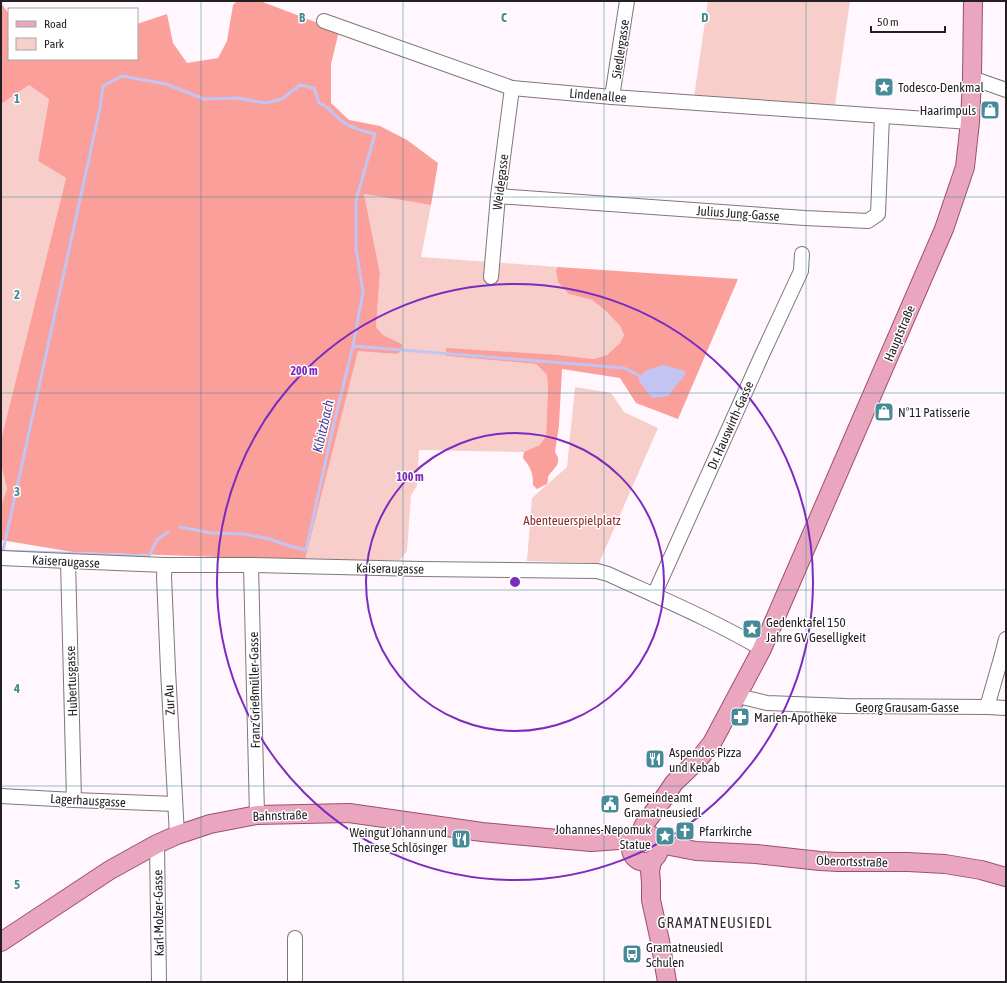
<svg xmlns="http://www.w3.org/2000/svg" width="1007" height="983" font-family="'Asap Condensed',sans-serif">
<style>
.green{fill:#f8ceca}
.forest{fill:#fb9f9a}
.water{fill:#c4c4f3}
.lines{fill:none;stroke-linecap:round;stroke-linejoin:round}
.stream{stroke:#c4c4f3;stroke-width:3}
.minor-casing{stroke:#7f767d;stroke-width:16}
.major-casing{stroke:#9b506b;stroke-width:20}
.minor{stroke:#fff;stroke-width:14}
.major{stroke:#e9a6be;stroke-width:18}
.grid{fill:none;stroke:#468b97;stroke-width:1;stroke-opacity:0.55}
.ring{fill:none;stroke:#7b2cbf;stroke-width:2}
.labels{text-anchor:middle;stroke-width:3;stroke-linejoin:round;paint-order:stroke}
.street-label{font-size:13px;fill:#231f22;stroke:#fff}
.poi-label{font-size:13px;fill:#231f22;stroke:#fff;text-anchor:start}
.park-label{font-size:13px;fill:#922a2c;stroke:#fff}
.water-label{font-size:14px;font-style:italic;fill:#4e439c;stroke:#fff}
.quarter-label{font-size:15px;letter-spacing:1px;fill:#352e34;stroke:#fff}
.grid-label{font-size:13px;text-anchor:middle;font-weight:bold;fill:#468b97;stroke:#fff;stroke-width:3;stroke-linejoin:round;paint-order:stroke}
.centre{fill:#7b2cbf;stroke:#fff;stroke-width:2}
.ring-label{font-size:12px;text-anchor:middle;font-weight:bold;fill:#7b2cbf;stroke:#fff;stroke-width:3;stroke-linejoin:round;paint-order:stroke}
</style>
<rect width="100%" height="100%" fill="#fff7fd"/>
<g class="green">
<path d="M708 1H850L835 105 694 97Z"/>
<path d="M29 85 49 99 38 161 66 178 1 440V104Z"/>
<path d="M364 194 431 205 421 257 558 267 556 270 569 294 592 300 606 311 620 326 624 335 620 343 607 355 593 359 559 355 447 356 536 364 547 375 548 388 546 436 541 445 524 452 419 450 417 486 411 495 407 551 400 560H305L358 350 397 354 402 344 383 335 376 327 380 273Z"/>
<path d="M575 387 611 393 624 412 658 428 599 563 527 561 532 498 567 467Z"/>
<path d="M1 465 7 489 1 505Z"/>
</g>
<g class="forest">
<path d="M237 1H260L339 31 331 64V103L349 120 380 126 407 140 438 163 431 205 364 194 380 273 376 327 383 335 402 344V350L397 354 358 351 305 560 73 552 1 540V505L7 489 1 465V440L66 178 38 161 49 99 29 85 1 104V3L9 14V59H137V24L167 14 173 43 187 63 218 58 227 41 233 5Z"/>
<path d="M558 267 738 279 678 419 636 403 620 378 562 369 559 425 555 452C564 465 552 468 548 477 548 479 548 482 547 484L537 489 533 485C533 472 531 468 523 458L524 452 540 445 546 436 548 388 547 375 536 364 446 356V348L559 355 593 359 607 355 620 343 624 335 620 326 606 311 592 300 569 294 558 282 556 270Z"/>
</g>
<path class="water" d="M662 365 679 369 686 372C682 381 674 387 668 396L653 398 646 391 638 379 645 371Z"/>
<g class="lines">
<g class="stream">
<path d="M180 527 211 533 244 534 270 539 289 546 306 550 334 423 353 346 624 368 640 376"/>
<path d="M1 551 149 556 157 540 168 532"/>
<path d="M3 551 100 108 103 86 122 76 166 84 204 99 237 98 265 103 282 99 300 85 314 88 319 103C330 107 333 114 342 121 351 128 363 131 375 134L356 200V248L363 292 353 346"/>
</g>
<g class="minor-casing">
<g id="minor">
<path d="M324 21 512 88 612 97 970 122"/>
<path d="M972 78 1006 90"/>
<path d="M612 97 627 1"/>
<path d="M498 196 805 218 868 221 878 214 882 116"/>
<path d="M491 277 498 196 512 88"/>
<path d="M1 558 68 561 165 565H251L420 569 597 571 608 574C660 598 713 620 762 649"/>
<path d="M68 561 74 800"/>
<path d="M165 565 164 576 168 670 177 835"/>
<path d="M251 565 257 815"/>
<path d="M654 595 761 357 801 271 802 254"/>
<path d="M1006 639 1002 655 1006 662"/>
<path d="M738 696 767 703 846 706 987 707 1006 708"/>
<path d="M987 707 1002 655"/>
<path d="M1 796 74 800 175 804"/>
<path d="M157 844 159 982"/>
<path d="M295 938V982"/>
</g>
</g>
<g class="major-casing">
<g id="major">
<circle cx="645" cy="848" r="14"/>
<path d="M639 835 644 825 661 802 674 783 699 759 712 743 762 649 944 229 965 167 970 122 972 78 973 1"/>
<path d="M657 842 665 845 696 851 756 854 820 861 838 862H908L945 864 981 870 1006 877"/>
<path d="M652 861 650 871 651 882V900L660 941 667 982"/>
<path d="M1 942 110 870 157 844 177 835 210 824 257 815 349 813 482 832 514 835 591 842 633 839"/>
</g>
</g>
<use href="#minor" class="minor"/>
<use href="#major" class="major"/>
</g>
<path class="grid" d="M201 1V982M403 1V982M604 1V982M806 1V982M1 197H1006M1 393H1006M1 590H1006M1 786H1006"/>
<g class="ring">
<circle cx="515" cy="582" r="149"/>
<circle cx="515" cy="582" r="298"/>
</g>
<defs>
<g id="sight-square" transform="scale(1)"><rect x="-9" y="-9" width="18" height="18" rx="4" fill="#468b97" stroke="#fff"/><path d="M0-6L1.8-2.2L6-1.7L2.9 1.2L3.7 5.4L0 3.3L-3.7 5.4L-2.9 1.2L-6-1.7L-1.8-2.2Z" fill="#fff"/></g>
<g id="shop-square" transform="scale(1)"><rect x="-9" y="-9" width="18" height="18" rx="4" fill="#468b97" stroke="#fff"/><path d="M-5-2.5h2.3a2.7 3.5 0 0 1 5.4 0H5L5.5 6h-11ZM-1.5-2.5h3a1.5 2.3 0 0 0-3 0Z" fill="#fff"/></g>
<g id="pharmacy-square" transform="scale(1)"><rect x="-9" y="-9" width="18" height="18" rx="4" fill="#468b97" stroke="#fff"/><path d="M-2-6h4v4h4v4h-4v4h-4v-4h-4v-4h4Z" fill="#fff"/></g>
<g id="restaurant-square" transform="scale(1)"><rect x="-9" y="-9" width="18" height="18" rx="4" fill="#468b97" stroke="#fff"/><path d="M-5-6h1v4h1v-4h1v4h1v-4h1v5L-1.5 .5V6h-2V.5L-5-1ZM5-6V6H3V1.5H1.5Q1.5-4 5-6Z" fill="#fff"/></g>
<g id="civic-square" transform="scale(1)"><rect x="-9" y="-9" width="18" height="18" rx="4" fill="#468b97" stroke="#fff"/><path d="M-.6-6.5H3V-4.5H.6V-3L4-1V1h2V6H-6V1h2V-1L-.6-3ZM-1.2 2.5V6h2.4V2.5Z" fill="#fff"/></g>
<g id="church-square" transform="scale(1)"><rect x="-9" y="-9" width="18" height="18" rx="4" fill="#468b97" stroke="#fff"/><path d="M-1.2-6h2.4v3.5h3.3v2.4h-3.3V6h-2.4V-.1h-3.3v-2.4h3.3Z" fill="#fff"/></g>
<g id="bus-square" transform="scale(1)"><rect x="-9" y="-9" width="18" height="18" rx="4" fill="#468b97" stroke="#fff"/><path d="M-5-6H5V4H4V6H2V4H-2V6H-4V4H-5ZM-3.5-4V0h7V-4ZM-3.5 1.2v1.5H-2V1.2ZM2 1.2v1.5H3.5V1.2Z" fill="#fff"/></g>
</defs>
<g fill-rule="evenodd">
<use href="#sight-square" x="884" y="87"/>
<use href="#shop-square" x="990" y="110"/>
<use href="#shop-square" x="884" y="412"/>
<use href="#sight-square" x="752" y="629"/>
<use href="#pharmacy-square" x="740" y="717"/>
<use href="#restaurant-square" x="655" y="759"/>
<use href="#civic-square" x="610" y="804"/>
<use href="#church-square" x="685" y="831"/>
<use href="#sight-square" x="665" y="836"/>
<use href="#restaurant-square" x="461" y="839"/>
<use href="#bus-square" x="632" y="954"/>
</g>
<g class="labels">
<g class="street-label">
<text transform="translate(620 49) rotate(-82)" y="5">Siedlergasse</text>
<text transform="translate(598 95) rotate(5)" y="5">Lindenallee</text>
<text transform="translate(500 182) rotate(-83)" y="5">Weidegasse</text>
<text transform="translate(738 213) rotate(4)" y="5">Julius Jung-Gasse</text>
<text transform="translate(899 333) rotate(-67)" y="5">Hauptstraße</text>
<text transform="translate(730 425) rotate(-66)" y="5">Dr. Hauswirth-Gasse</text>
<text transform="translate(66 561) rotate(3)" y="5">Kaiseraugasse</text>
<text transform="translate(390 568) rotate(1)" y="5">Kaiseraugasse</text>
<text transform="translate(71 681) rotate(-92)" y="5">Hubertusgasse</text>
<text transform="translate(254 690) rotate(-91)" y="5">Franz Grießmüller-Gasse</text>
<text transform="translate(169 700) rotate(-93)" y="5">Zur Au</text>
<text x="907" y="712">Georg Grausam-Gasse</text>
<text transform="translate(88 800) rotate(3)" y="5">Lagerhausgasse</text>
<text transform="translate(280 815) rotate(-2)" y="5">Bahnstraße</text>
<text transform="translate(852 861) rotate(2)" y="5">Oberortsstraße</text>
<text transform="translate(158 913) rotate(-91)" y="5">Karl-Molzer-Gasse</text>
</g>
<g class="poi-label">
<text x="898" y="92">Todesco-Denkmal</text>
<text x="976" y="115" text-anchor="end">Haarimpuls</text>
<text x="898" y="417">N°11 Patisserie</text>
<text x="766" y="627">Gedenktafel 150<tspan x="766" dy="15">Jahre GV Geselligkeit</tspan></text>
<text x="754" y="722">Marien-Apotheke</text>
<text x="669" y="757">Aspendos Pizza<tspan x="669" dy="15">und Kebab</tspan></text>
<text x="624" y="802">Gemeindeamt<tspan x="624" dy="15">Gramatneusiedl</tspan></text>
<text x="651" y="834" text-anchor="end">Johannes-Nepomuk<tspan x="651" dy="15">Statue</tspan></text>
<text x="699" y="836">Pfarrkirche</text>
<text x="447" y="837" text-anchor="end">Weingut Johann und<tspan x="447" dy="15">Therese Schlösinger</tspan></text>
<text x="646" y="952">Gramatneusiedl<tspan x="646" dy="15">Schulen</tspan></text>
</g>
<g class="park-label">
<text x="572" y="525">Abenteuerspielplatz</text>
</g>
<g class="water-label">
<text transform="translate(323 426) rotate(-77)" y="5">Kibitzbach</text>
</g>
<g class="quarter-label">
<text x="715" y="928">GRAMATNEUSIEDL</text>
</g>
</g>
<g class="grid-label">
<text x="302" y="22">B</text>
<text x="504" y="22">C</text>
<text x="705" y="22">D</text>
<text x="17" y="103">1</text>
<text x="17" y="299">2</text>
<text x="17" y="496">3</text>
<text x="17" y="693">4</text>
<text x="17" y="889">5</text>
</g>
<circle cx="515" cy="582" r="6" class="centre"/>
<g class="ring-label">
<text x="304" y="375">200 m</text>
<text x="410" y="481">100 m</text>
</g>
<rect width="1007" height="983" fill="none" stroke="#231f22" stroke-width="4"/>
<rect x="8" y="8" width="130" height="52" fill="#ffffff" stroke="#a7a5a7"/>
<rect x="16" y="21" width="20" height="6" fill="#e9a6be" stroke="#a7a5a7"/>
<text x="44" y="28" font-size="12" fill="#231f22">Road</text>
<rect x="16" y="38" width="20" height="12" fill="#f8ceca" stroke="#a7a5a7"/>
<text x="44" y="48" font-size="12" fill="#231f22">Park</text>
<path d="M871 26v6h74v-6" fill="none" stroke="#231f22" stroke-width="2"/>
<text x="877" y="26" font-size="12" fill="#231f22" stroke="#ffffff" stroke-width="3" paint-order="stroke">50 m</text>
</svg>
